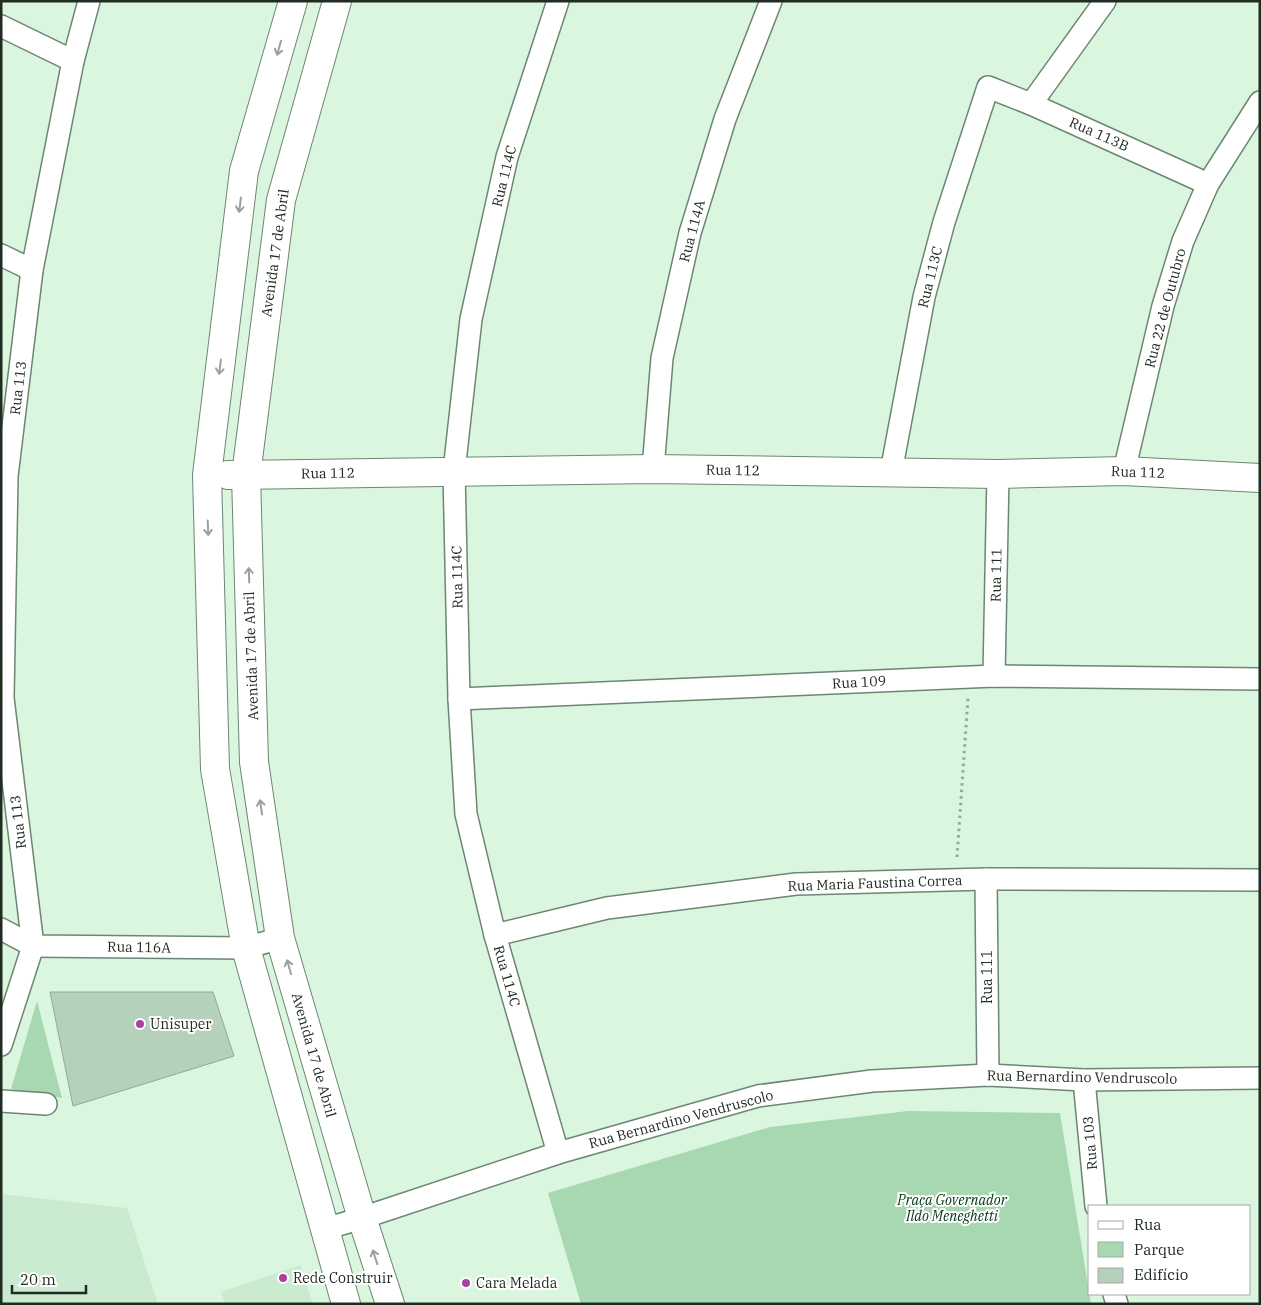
<svg xmlns="http://www.w3.org/2000/svg" width="1261" height="1305" font-family="'IBM Plex Serif',serif">
<style>
.built{fill:#caebcf}
.green{fill:#a7d8b1}
.building{fill:#b6d1bb;stroke:#90aa95}
.lines{fill:none;stroke-linecap:round;stroke-linejoin:round}
.street-casing{stroke:#6d8672;stroke-width:24}
.secondary-casing{stroke:#6d8672;stroke-width:30}
.path{stroke:#94a998;stroke-width:3;stroke-dasharray:2.5 4;stroke-linecap:butt}
.street{stroke:#fff;stroke-width:21}
.secondary{stroke:#fff;stroke-width:28}
.oneway{stroke:#9ba09c}
.poi-dot{fill:#a93fa1;stroke:#fff;stroke-width:2}
.labels{text-anchor:middle;stroke-width:4;stroke-linejoin:round;paint-order:stroke}
.street-label{font-size:14px;fill:#202b22;stroke:#fff}
.poi-label{font-size:14px;fill:#202b22;stroke:#fff;text-anchor:start}
.park-label{font-size:14px;font-style:italic;fill:#003413;stroke:#fff}
</style>
<rect width="100%" height="100%" fill="#daf6df"/>
<g class="built">
<path d="M1 1194 127 1208 158 1304H1Z"/>
<path d="M300 1265 313 1304H225L221 1292Z"/>
</g>
<g class="green">
<path d="M37 1001 62 1098 11 1089Z"/>
<path d="M908 1111 1060 1113 1091 1304H581L548 1193 770 1127Z"/>
</g>
<path class="building" d="M50 992H213L234 1056 73 1106Z"/>
<g class="lines">
<g class="street-casing">
<g id="street">
<path d="M1 26 73 61"/>
<path d="M1031 104 1105 1"/>
<path d="M1 255 32 270"/>
<path d="M653 469 662 358 690 233 725 119 771 1"/>
<path d="M1124 471 1163 306 1183 241 1208 184 1260 102"/>
<path d="M891 472 924 297 944 222 988 87 1031 104 1208 184"/>
<path d="M994 676 998 474"/>
<path d="M459 699 994 676 1260 679"/>
<path d="M986 879 988 1075"/>
<path d="M1 929 33 946 246 948 280 938"/>
<path d="M495 935 607 908 796 884 986 879 1260 880"/>
<path d="M1 1045 33 946 3 698 7 476 32 270 73 61 89 1"/>
<path d="M1084 1080 1096 1206"/>
<path d="M1 1101 46 1104"/>
<path d="M558 1153 495 935 466 814 459 699 454 471 471 319 507 157 558 1"/>
<path d="M325 1229 362 1218 558 1153 758 1096 872 1081 988 1075 1084 1080 1260 1078"/>
<path d="M1114 1294 1117 1304"/>
</g>
</g>
<g class="secondary-casing">
<g id="secondary">
<path d="M293 1 244 171 207 475 215 769 246 948 346 1304"/>
<path d="M337 1 281 200 246 475 254 762 280 938 362 1218 390 1304"/>
<path d="M228 475 653 469 998 474 1124 471 1260 478"/>
</g>
</g>
<path class="path" d="M957 857 968 698"/>
<use href="#street" class="street"/>
<use href="#secondary" class="secondary"/>
</g>
<defs><path id="oneway-shaft" d="M-6 0H5M1.5-3L5.5 0L1.5 3" fill="none" stroke-width="1.6" stroke-linecap="round" stroke-linejoin="round" transform="scale(1.25)"/></defs>
<g class="oneway">
<use href="#oneway-shaft" transform="translate(279 48) rotate(106)"/>
<use href="#oneway-shaft" transform="translate(240 205) rotate(97)"/>
<use href="#oneway-shaft" transform="translate(220 367) rotate(97)"/>
<use href="#oneway-shaft" transform="translate(208 528) rotate(88)"/>
<use href="#oneway-shaft" transform="translate(249 575) rotate(-92)"/>
<use href="#oneway-shaft" transform="translate(261 807) rotate(-98)"/>
<use href="#oneway-shaft" transform="translate(289 967) rotate(-106)"/>
<use href="#oneway-shaft" transform="translate(375 1257) rotate(-108)"/>
</g>
<g class="poi-dot">
<circle cx="140" cy="1024" r="5"/>
<circle cx="283" cy="1278" r="5"/>
<circle cx="466" cy="1283" r="5"/>
</g>
<g class="labels">
<g class="street-label">
<text transform="translate(1099 134) rotate(24)" y="5">Rua 113B</text>
<text transform="translate(504 176) rotate(-76)" y="5">Rua 114C</text>
<text transform="translate(692 231) rotate(-75)" y="5">Rua 114A</text>
<text transform="translate(275 253) rotate(-82)" y="5">Avenida 17 de Abril</text>
<text transform="translate(930 277) rotate(-76)" y="5">Rua 113C</text>
<text transform="translate(1165 308) rotate(-75)" y="5">Rua 22 de Outubro</text>
<text transform="translate(18 388) rotate(-83)" y="5">Rua 113</text>
<text transform="translate(733 470) rotate(1)" y="5">Rua 112</text>
<text transform="translate(1138 472) rotate(2)" y="5">Rua 112</text>
<text transform="translate(328 473) rotate(-1)" y="5">Rua 112</text>
<text transform="translate(996 575) rotate(-89)" y="5">Rua 111</text>
<text transform="translate(457 577) rotate(-91)" y="5">Rua 114C</text>
<text transform="translate(251 656) rotate(-92)" y="5">Avenida 17 de Abril</text>
<text transform="translate(859 682) rotate(-3)" y="5">Rua 109</text>
<text transform="translate(18 822) rotate(-97)" y="5">Rua 113</text>
<text transform="translate(875 883) rotate(-2)" y="5">Rua Maria Faustina Correa</text>
<text transform="translate(139 947) rotate(1)" y="5">Rua 116A</text>
<text transform="translate(507 976) rotate(74)" y="5">Rua 114C</text>
<text transform="translate(987 977) rotate(-90)" y="5">Rua 111</text>
<text transform="translate(314 1055) rotate(74)" y="5">Avenida 17 de Abril</text>
<text transform="translate(1082 1077) rotate(1)" y="5">Rua Bernardino Vendruscolo</text>
<text transform="translate(681 1119) rotate(-15)" y="5">Rua Bernardino Vendruscolo</text>
<text transform="translate(1090 1143) rotate(-95)" y="5">Rua 103</text>
</g>
<g class="poi-label">
<text x="150" y="1029">Unisuper</text>
<text x="293" y="1283">Rede Construir</text>
<text x="476" y="1288">Cara Melada</text>
</g>
<g class="park-label">
<text x="952" y="1205">Praça Governador<tspan x="952" dy="16">Ildo Meneghetti</tspan></text>
</g>
</g>
<rect width="1261" height="1305" fill="none" stroke="#202b22" stroke-width="5"/>
<rect x="1088" y="1205" width="162" height="90" fill="#ffffff" stroke="#a6aaa7"/>
<rect x="1098" y="1221" width="25" height="8" fill="#ffffff" stroke="#a6aaa7"/>
<text x="1134" y="1230" font-size="15" fill="#202b22">Rua</text>
<rect x="1098" y="1242" width="25" height="15" fill="#a7d8b1" stroke="#a6aaa7"/>
<text x="1134" y="1255" font-size="15" fill="#202b22">Parque</text>
<rect x="1098" y="1268" width="25" height="15" fill="#b6d1bb" stroke="#a6aaa7"/>
<text x="1134" y="1280" font-size="15" fill="#202b22">Edifício</text>
<path d="M12 1285v8h74v-8" fill="none" stroke="#202b22" stroke-width="2.5"/>
<text x="20" y="1285" font-size="15" fill="#202b22" stroke="#ffffff" stroke-width="4" paint-order="stroke">20 m</text>
</svg>
